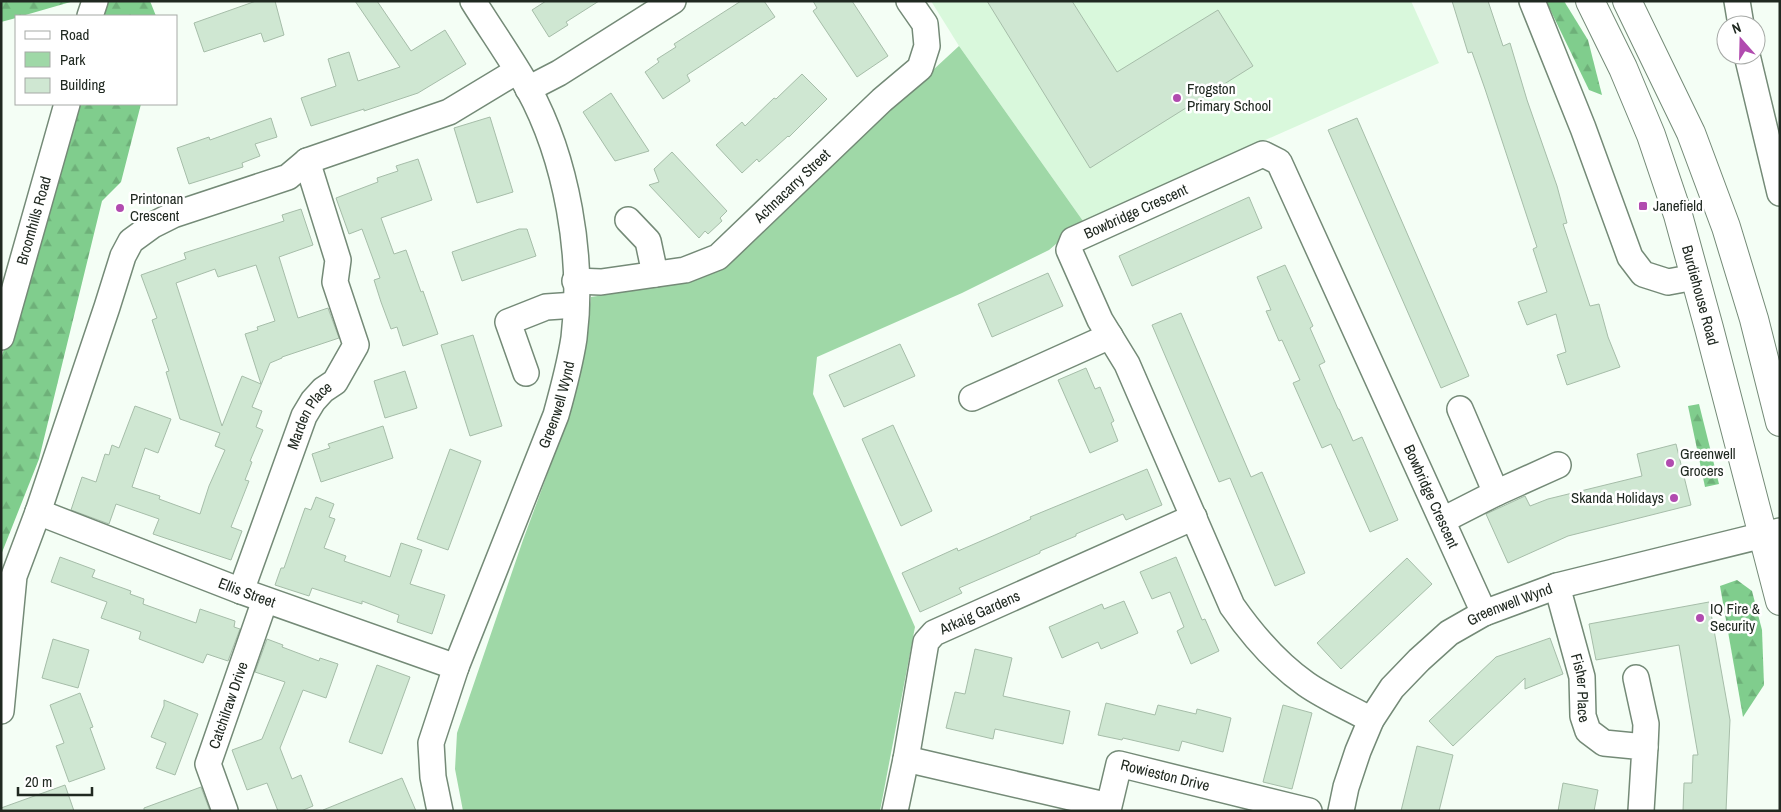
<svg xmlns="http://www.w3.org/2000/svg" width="1781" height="812" font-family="'Archivo Narrow',sans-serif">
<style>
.built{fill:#d9f8dc}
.forest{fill:url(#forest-firs)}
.park{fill:#9fd8a7}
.building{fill:#cfe7d2;stroke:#a6bda9;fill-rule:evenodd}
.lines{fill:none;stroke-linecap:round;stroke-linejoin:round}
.minor-casing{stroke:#748a77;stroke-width:28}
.major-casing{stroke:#748a77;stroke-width:30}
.minor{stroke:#fff;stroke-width:25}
.major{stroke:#fff;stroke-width:28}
.poi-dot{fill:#b14baf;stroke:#fff;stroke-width:2}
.labels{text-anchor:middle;stroke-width:5;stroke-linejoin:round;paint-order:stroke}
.poi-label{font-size:15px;fill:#202921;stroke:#fff;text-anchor:start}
.street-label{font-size:15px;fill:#202921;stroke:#fff}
</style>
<defs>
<pattern id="forest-firs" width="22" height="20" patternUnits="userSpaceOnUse" patternTransform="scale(1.25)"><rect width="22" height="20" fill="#80cd8d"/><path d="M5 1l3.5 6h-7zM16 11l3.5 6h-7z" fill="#6eb079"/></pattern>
</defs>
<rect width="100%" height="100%" fill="#f4fef5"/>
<path class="built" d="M931 1H1411L1439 63 1083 221 959 46Z"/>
<g class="forest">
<path d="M1 1H74L22 16H16V18L1 22Z"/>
<path d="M105 1H150L156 16H100Z"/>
<path d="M1546 1H1564L1588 40 1602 95 1589 90Z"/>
<path d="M75 104H141L121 182 102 201 39 459 1 555V359Z"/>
<path d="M1699 404 1719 484 1705 487 1688 406Z"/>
<path d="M1737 580 1752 591 1762 630 1764 685 1743 717 1720 586Z"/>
</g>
<path class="park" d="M959 46 1083 221 1049 250 962 293 817 357 813 394 915 627 880 811H463L455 769 457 733 523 540 567 421 582 363 591 297 673 284 715 271Z"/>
<g class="building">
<path d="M256 1H275L284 35 264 42 261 33 204 52 194 23Z"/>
<path d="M355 1H377L411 51 445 30 466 64 418 93 364 111V109L311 126 301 98 336 86 328 59 349 52 358 81 400 67Z"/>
<path d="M546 1H599L566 22 568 25 549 37 532 10Z"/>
<path d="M741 1H764L775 17 687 75 690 81 663 99 645 72 659 62 657 59 676 47 674 44Z"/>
<path d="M813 1H852L888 56 857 77 813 11 817 8Z"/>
<path d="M987 1H1072L1117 72 1218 10 1253 66 1090 168Z"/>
<path d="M1452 1H1488L1503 46 1510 43 1527 100 1557 186 1567 223 1563 224 1590 306 1599 304 1608 337 1620 367 1567 385 1557 355 1566 352 1556 314 1527 325 1518 302 1547 292 1533 249 1537 247 1485 89 1472 52 1468 53Z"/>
<path d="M802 74 827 99 789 137 788 136 759 162 757 159 742 173 716 145 742 122 745 126 774 98 776 99Z"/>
<path d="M611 93 622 110 649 151 615 161 607 149 583 112Z"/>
<path d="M490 117 513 192 477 203 454 128Z"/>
<path d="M271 118 277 137 255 144 260 156 242 163 243 167 189 184 177 148 209 137 210 140Z"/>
<path d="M1357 118 1469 376 1441 388 1328 130Z"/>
<path d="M672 152 727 211 720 218 722 221 708 234 705 231 699 238 649 185 659 182 654 169Z"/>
<path d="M418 159 432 200 381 218 394 254 406 250 421 292 423 291 438 334 403 346 397 327 391 329 381 302 374 280 380 278 362 229 349 234 336 198 378 182 377 178 398 171 396 166Z"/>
<path d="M1249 197 1262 228 1132 286 1119 256Z"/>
<path d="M301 209 313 245 279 257 298 318 328 308 339 338 282 357V358L270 363 252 407 262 411 256 427 263 430 250 461 252 462 245 480 249 481 231 527 242 531 231 560 153 534 159 519 116 504 109 524 71 510 82 477 96 482 105 454 109 455 112 445 119 448 135 406 171 419 158 453 145 448 132 487 160 496 159 499 200 514 209 486 225 450 215 446 220 433 180 419 166 372 169 371 152 320 157 318 141 275 186 259 184 253 284 221 282 215ZM256 265 275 321 257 327 258 330 245 334 261 384 242 376 222 426 176 283 215 269 218 277Z"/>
<path d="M519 229H527L536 256 462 281 452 252Z"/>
<path d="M1285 265 1313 326 1310 328 1325 362 1319 365 1338 409H1339L1353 441 1362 437 1398 520 1370 532 1331 444 1322 448 1293 383 1300 380 1282 340 1279 341 1266 311 1271 310 1257 277Z"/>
<path d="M1048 273 1063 306 992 337 978 304Z"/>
<path d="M1181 313 1251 477 1262 472 1305 573 1275 586 1230 478 1219 482 1152 325Z"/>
<path d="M473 335 502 426 470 436 441 345Z"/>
<path d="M900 344 915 376 844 407 829 375Z"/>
<path d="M1086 368 1095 389 1100 387 1114 421 1111 423 1118 441 1090 453 1058 380Z"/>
<path d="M405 371 417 408 385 418 374 381Z"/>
<path d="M893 425 932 511 901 526 862 439Z"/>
<path d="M383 426 393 458 321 482 312 454 330 448 328 444Z"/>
<path d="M1676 444 1691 505 1568 536 1508 563 1486 514 1525 496 1530 506 1548 499 1642 476 1637 454Z"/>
<path d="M450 449 481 461 448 550 417 539Z"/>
<path d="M1147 469 1162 505 1126 520 1123 514 1076 534V536L1040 551V553L959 588 962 593 920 612 902 573 957 548 958 551 995 535 1031 519 1030 517Z"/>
<path d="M316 497 334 504 329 517 335 519 324 548 346 556 344 561 390 577 401 543 422 550 410 584 445 595 432 634 397 622 399 615 362 601V604L312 588 309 596 275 585 281 568H284L305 508 311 510Z"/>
<path d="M60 557 95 570 92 577 131 591 130 594 144 599 143 604 196 623 200 609 235 621 234 627 240 629 228 661 207 654 203 663 139 639 141 632 101 618 107 602 51 582Z"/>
<path d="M1176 557 1202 620 1205 619 1219 651 1191 664 1177 631 1184 627 1170 592 1152 599 1140 572Z"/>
<path d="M1407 558 1432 584 1341 669 1317 643Z"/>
<path d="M1124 601 1138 633 1101 649 1098 642 1062 658 1049 627 1102 604 1104 609Z"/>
<path d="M1709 602 1730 720 1726 811H1683L1684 783H1692L1693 755H1698L1679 645 1596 660 1589 624Z"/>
<path d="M1550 638 1563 674 1525 689V678L1453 746 1429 721 1496 657Z"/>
<path d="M53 639 89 650 78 688 42 678Z"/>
<path d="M267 639 283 645 282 647 319 661 320 658 338 664 326 698 303 690 280 748 292 779 301 775 313 806 301 811H278L267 783 247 790 232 750 262 739 285 682 255 672Z"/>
<path d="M975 649 1012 658 1003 696 1070 711 1063 744 995 729 993 739 946 728 955 692 965 694Z"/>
<path d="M377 665 410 677 382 754 349 742Z"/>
<path d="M80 693 93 727 90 728 105 769 69 782 56 746 64 743 50 705Z"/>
<path d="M164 700 198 714 175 775 156 768 166 743 151 737 164 706Z"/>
<path d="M1106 703 1155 715 1158 705 1196 714 1197 709 1231 718 1223 752 1182 741 1179 751 1123 738 1122 740 1098 735Z"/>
<path d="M1283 705 1312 713 1292 789 1263 782Z"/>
<path d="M1417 746 1453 755 1439 811H1401Z"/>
<path d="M402 778 416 811H323V810Z"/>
<path d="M1563 783 1598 790 1594 811H1558Z"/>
<path d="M65 785 74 811H1V808Z"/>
<path d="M201 787 210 811H144V808Z"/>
</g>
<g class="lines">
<g class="minor-casing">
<g id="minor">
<path d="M1532 1 1583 128 1630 257 1643 274 1668 282 1695 277"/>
<path d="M1737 1 1741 25"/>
<path d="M90 16 95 1"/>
<path d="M1747 55 1780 193"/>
<path d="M528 89 559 73 673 1"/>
<path d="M628 220 648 241 655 274"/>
<path id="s1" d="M575 281 601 282 685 270 718 257 882 100 920 68 927 46 925 24 909 1"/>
<path id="s2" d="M1 337 67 104"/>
<path d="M526 373 508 322 546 307 576 305"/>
<path d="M972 398 1110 336"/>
<path d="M1460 409 1496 493"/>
<path id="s3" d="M38 512 241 591 456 667"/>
<path d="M1443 520 1496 493 1558 465"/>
<path id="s4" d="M1557 586 1582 677 1583 716 1588 731 1604 743 1645 747 1641 811"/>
<path id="s5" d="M241 591 304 416 313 401 323 390 335 382 356 345 335 282 338 260 307 161"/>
<path d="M1636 678 1646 724 1645 747"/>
<path d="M1 711 14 576 38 512 107 307 123 256 131 241 153 225 173 215 288 177 307 161 449 112 517 71"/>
<path id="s6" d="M1371 720C1350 708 1326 698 1306 684 1276 663 1253 636 1232 606L1127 364 1100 320 1069 250 1073 240 1263 154 1279 162 1484 613"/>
<path id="s7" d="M906 759 1109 806 1119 764 1309 811"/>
<path id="s8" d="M225 811 208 764 265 600"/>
<path id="s9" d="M440 811 433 777 431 743 456 667 556 415C563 390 570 364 574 338 584 257 567 159 528 88 511 58 491 30 473 1"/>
<path id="s10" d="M895 811 906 759 926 642 934 633 1194 517"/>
<path id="s11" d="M1341 811 1346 787 1358 751 1371 720 1392 688 1419 660 1449 633 1484 613 1557 586 1780 531"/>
</g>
</g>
<g class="major-casing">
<g id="major">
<path id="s12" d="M1590 1 1623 68 1651 135 1678 215 1709 328 1780 601"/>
<path d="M1627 1 1691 133 1726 227 1754 319 1780 422"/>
</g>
</g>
<use href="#minor" class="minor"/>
<use href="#major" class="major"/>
</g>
<g class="poi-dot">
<circle cx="1177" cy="98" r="5"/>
<rect x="1638" y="201" width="10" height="10" rx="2.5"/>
<circle cx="120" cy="208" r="5"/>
<circle cx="1670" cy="463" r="5"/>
<circle cx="1674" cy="498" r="5"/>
<circle cx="1700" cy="618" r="5"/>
</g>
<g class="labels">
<g class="poi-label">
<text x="1187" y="94">Frogston<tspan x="1187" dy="17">Primary School</tspan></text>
<text x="130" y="204">Printonan<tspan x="130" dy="17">Crescent</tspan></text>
<text x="1653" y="211">Janefield</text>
<text x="1680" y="459">Greenwell<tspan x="1680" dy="17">Grocers</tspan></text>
<text x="1664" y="503" text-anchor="end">Skanda Holidays</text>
<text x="1710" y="614">IQ Fire &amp;<tspan x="1710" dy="17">Security</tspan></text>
</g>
<g class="street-label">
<text dy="5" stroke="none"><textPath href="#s1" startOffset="249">Achnacarry Street</textPath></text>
<text dy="5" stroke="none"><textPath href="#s6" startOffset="654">Bowbridge Crescent</textPath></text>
<text dy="5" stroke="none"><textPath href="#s2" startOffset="121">Broomhills Road</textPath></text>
<text dy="5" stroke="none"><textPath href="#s12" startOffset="315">Burdiehouse Road</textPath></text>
<text dy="5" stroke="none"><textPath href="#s9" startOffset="430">Greenwell Wynd</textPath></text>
<text dy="5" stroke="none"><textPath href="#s5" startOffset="189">Marden Place</textPath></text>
<text dy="5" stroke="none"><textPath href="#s6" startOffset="1179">Bowbridge Crescent</textPath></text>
<text dy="5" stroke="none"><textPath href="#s3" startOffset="224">Ellis Street</textPath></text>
<text dy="5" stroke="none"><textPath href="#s11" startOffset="281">Greenwell Wynd</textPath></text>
<text dy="5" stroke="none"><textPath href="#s10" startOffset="234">Arkaig Gardens</textPath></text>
<text dy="5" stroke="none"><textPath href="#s4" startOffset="105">Fisher Place</textPath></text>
<text dy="5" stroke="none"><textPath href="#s8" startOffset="112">Catchilraw Drive</textPath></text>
<text dy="5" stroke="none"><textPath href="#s7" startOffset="299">Rowieston Drive</textPath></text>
</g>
</g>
<rect width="1781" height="812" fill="none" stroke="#202921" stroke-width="5"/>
<rect x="15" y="15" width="162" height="90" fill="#ffffff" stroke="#a6a9a6"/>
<rect x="25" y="31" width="25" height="8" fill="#ffffff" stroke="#a6a9a6"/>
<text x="60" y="40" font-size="15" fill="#202921">Road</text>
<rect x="25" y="52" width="25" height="15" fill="#9fd8a7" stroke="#a6a9a6"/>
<text x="60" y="65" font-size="15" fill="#202921">Park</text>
<rect x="25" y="78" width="25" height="15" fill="#cfe7d2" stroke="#a6a9a6"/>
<text x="60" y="90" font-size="15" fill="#202921">Building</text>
<g transform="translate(1741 40) rotate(340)"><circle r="24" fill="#ffffff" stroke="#a6a9a6"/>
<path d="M0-4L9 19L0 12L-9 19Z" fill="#b14baf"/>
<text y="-8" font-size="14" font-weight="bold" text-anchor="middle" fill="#202921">N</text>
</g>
<path d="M18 787v8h74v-8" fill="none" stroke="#202921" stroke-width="2.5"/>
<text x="25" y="787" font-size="15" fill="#202921" stroke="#ffffff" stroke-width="4" paint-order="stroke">20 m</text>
</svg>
